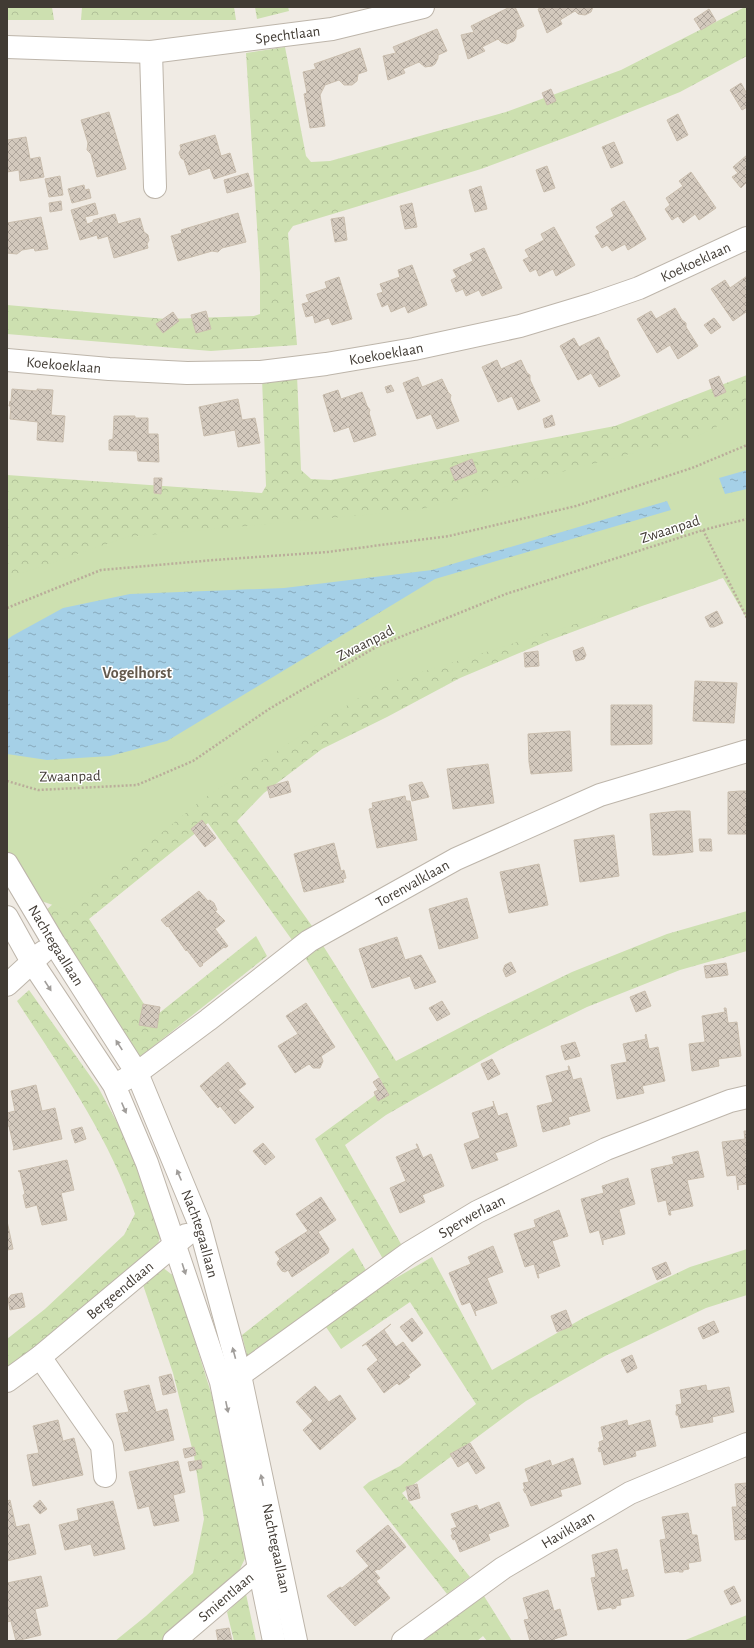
<svg xmlns="http://www.w3.org/2000/svg" width="754" height="1648" font-family="'Alegreya Sans',sans-serif">
<style>
.forest{fill:url(#forest-crowns)}
.park{fill:#cde0b0}
.water{fill:url(#water-ripples)}
.building{fill:url(#building-cross-hatch);stroke:#cabeae}
.lines{fill:none;stroke-linecap:round;stroke-linejoin:round}
.minor-casing{stroke:#bdb5aa;stroke-width:24}
.path{stroke:#baad9a;stroke-width:2.5;stroke-dasharray:2 2;stroke-linecap:butt}
.minor{stroke:#fff;stroke-width:22}
.oneway{fill:#a09d9a}
.labels{text-anchor:middle;stroke-width:3;stroke-linejoin:round;paint-order:stroke}
.street-label{font-size:15px;fill:#413b34;stroke:#fff}
.neighbourhood-label{font-size:16px;font-weight:bold;fill:#63594d;stroke:#fff}
</style>
<defs>
<pattern id="forest-crowns" width="20" height="18" patternUnits="userSpaceOnUse"><rect width="20" height="18" fill="#cde0b0"/><path d="M2 6a3 3 0 1 1 6 0M12 15a3 3 0 1 1 6 0" fill="none" stroke="#b1c198"/></pattern>
<pattern id="water-ripples" width="26" height="14" patternUnits="userSpaceOnUse"><rect width="26" height="14" fill="#a5d0e7"/><path d="M2 4q2-2 4 0t4 0M15 11q2-2 4 0t4 0" fill="none" stroke="#88aabc"/></pattern>
<pattern id="building-cross-hatch" width="8" height="8" patternUnits="userSpaceOnUse"><rect width="8" height="8" fill="#d3c9bd"/><path d="M0 0l8 8M0 8l8-8" fill="none" stroke="#ada49a"/></pattern>
</defs>
<rect width="100%" height="100%" fill="#f0ebe4"/>
<g class="forest">
<path d="M7 7H52L54 20H7Z"/>
<path d="M82 7H234L236 20H81Z"/>
<path d="M255 7H288L289 11 257 19Z"/>
<path d="M745 7H747V56L680 92 575 134 481 169 293 226 288 233 297 345 211 351 7 334V305L166 319 254 316 260 314V273L246 53 285 47 306 156 311 162 330 161 506 112 621 70Z"/>
<path d="M297 375 301 470 311 479 331 480 615 426 747 375V442L7 602V475L262 493 266 486 262 378Z"/>
<path d="M696 542 718 580 642 606 548 641 460 678 387 717 322 749 264 793 237 821 312 926 292 940 208 823 89 919 153 1018 256 936 267 956 136 1060 45 911 245 734Z"/>
<path d="M747 911V951L680 970 587 1007 503 1048 386 1115 345 1145 401 1244 383 1259 315 1139 374 1096 382 1082 304 956 322 944 396 1061 486 1014 572 972 667 934Z"/>
<path d="M29 990 98 1087 127 1141 164 1230 158 1243 35 1352 7 1372V1339L45 1309 124 1235 135 1214C109 1136 61 1069 17 1001Z"/>
<path d="M353 1248 367 1272 257 1355 247 1356 242 1335Z"/>
<path d="M747 1249V1295L706 1308 605 1356 526 1401 402 1493 470 1577 447 1594 363 1487 369 1482 400 1466 476 1404 410 1302 341 1349 326 1327 360 1299 432 1257 492 1370 585 1317 690 1267Z"/>
<path d="M162 1267 175 1277 212 1396 249 1550 240 1569 161 1641H115L146 1616 193 1573 204 1519 194 1456 173 1373 142 1282Z"/>
<path d="M246 1594 256 1641H234L227 1612Z"/>
<path d="M484 1596 512 1641H487L483 1636 477 1641H423Z"/>
<path d="M747 1615V1641H683Z"/>
</g>
<path class="park" d="M747 411V619L723 578 377 686 203 799 67 910 7 889V578L127 537 417 510 698 436Z"/>
<g class="water">
<path d="M747 470V489L725 494 719 478Z"/>
<path d="M667 501 671 510 435 579 167 741 110 756 47 760 7 754V640L12 636 63 608 130 594 284 588 432 570Z"/>
</g>
<g class="building">
<path d="M510 7H515L524 26 516 30V37L514 41 507 44 501 42 498 39 482 47 485 51 468 59 461 35 474 32 471 26Z"/>
<path d="M545 7H593L591 12 585 15 578 14 575 11 560 20 562 24 547 33 538 9Z"/>
<path d="M709 9 716 21 701 30 694 19Z"/>
<path d="M437 29 447 51 438 55V58L435 64 432 66 425 67 419 62 403 69 405 73 388 80 383 56 396 53 393 47Z"/>
<path d="M360 48 367 71 358 74 357 81 352 85H344L339 80 325 85 320 95 325 126 310 128 304 94 307 93 303 72 316 69 314 64Z"/>
<path d="M741 83 747 94V107L742 110 730 90Z"/>
<path d="M551 89 556 101 547 105 542 93Z"/>
<path d="M109 112 126 169 97 177 91 154 87 150 88 143 81 120Z"/>
<path d="M678 114 688 135 677 141 667 120Z"/>
<path d="M215 135 221 156 230 153 236 172 214 179 210 168 189 175 184 160 181 158 179 153 181 149 180 145Z"/>
<path d="M26 137 30 159 40 157 44 177 20 181 19 170 7 172V140Z"/>
<path d="M614 142 623 163 611 168 602 147Z"/>
<path d="M747 155V184L746 183 741 188 732 177 738 173 733 167Z"/>
<path d="M547 166 555 188 544 192 536 170Z"/>
<path d="M691 172 716 208 699 220 695 214 683 223 678 216 672 220 665 209 670 205 666 198 683 186 679 181Z"/>
<path d="M248 173 252 186 227 193 224 180Z"/>
<path d="M60 176 63 195 49 197 45 179Z"/>
<path d="M84 185 85 190 89 189 91 198 72 203 68 189Z"/>
<path d="M481 186 487 209 475 212 469 190Z"/>
<path d="M61 201 62 210 50 212 49 203Z"/>
<path d="M624 201 646 239 628 250 625 244 612 251 607 245 602 248 595 236 600 233 596 227 614 216 611 209Z"/>
<path d="M95 203 98 214 85 217 87 224 93 222V220L115 214 118 224 140 218 144 232 148 235 149 240 147 244 148 248 114 258 108 236 98 239 97 235 80 240 71 210Z"/>
<path d="M412 203 417 227 405 229 400 206Z"/>
<path d="M238 213 246 242 222 248 218 252 212 251 178 261 171 236 182 233 181 230Z"/>
<path d="M41 217 48 249 35 251 34 248 22 250 17 254 7 253V223Z"/>
<path d="M344 217 347 240 335 242 331 219Z"/>
<path d="M554 227 575 265 556 276 553 269 539 276 536 269 530 272 523 260 529 257 525 250 544 240 541 234Z"/>
<path d="M484 248 502 288 482 296 479 290 466 296 463 289 456 292 451 280 457 277 453 270 473 261 470 254Z"/>
<path d="M412 265 427 305 408 313 405 306 391 312 388 304 382 307 377 294 383 292 380 284 400 277 398 270Z"/>
<path d="M747 276V314L746 312 733 321 711 289 725 280 730 288Z"/>
<path d="M339 277 352 319 332 325 329 318 315 323 313 315 306 317 302 304 309 302 306 295 327 288 325 282Z"/>
<path d="M675 308 682 320 686 323V327L698 346 678 359 670 345 657 353 637 319 651 311 656 319Z"/>
<path d="M206 311 211 329 196 333 191 315Z"/>
<path d="M173 312 179 321 163 333 156 324Z"/>
<path d="M714 318 721 327 711 334 704 325Z"/>
<path d="M599 337 605 349 608 351 609 356 620 376 599 387 591 373 578 380 560 346 574 338 579 347Z"/>
<path d="M497 360 501 369 521 360 527 373 530 375V380L540 401 518 410 512 396 498 402 482 367Z"/>
<path d="M719 376 726 392 715 397 709 380Z"/>
<path d="M418 377 422 387 442 379 448 392 451 395 450 399 459 421 437 429 431 414 417 419 403 383Z"/>
<path d="M391 385 394 391 387 393 385 387Z"/>
<path d="M12 389 37 391V389L53 390 51 415 65 416 63 442 37 440 38 422 10 419 11 406H9L10 401 11 402Z"/>
<path d="M338 390 341 399 362 392 367 406 370 410 369 413 376 435 354 442 349 427 334 432 323 395Z"/>
<path d="M238 399 242 420 255 418 260 443 238 447 235 430 204 436 199 407Z"/>
<path d="M552 415 555 425 545 428 543 419Z"/>
<path d="M114 416H135V418H148V434H158L159 462 138 461 137 451 109 450V440L113 439Z"/>
<path d="M472 459 477 472 455 481 450 468Z"/>
<path d="M154 478H162L161 494 154 493Z"/>
<path d="M717 611 723 623 714 627H710L705 617Z"/>
<path d="M583 647 586 655 584 659 576 661 573 651Z"/>
<path d="M538 651 539 666 525 667 524 653Z"/>
<path d="M695 681 737 683 734 723 693 721Z"/>
<path d="M611 705H652V744L611 745Z"/>
<path d="M570 731 572 771 531 774 529 762 528 734Z"/>
<path d="M488 764 494 803 453 809 447 769Z"/>
<path d="M288 781 291 792 270 798 267 787Z"/>
<path d="M422 782 429 797 412 801 409 785Z"/>
<path d="M740 791H747V834H728V792Z"/>
<path d="M405 796 406 801H410L417 840 377 848 369 809 373 808 372 803Z"/>
<path d="M678 811H690L693 852 665 855H653L650 814Z"/>
<path d="M202 820 216 838 205 847 191 829Z"/>
<path d="M614 835 619 876 580 882 574 840Z"/>
<path d="M699 839H711L712 851H700Z"/>
<path d="M334 843 341 871 344 870 346 878 343 879 344 882 304 892 294 854Z"/>
<path d="M539 864 548 905 509 913 500 872Z"/>
<path d="M199 891 208 901 210 900 214 903 217 910 215 911 225 921 215 929 228 946 225 948 224 947 202 964 203 965 200 967 187 950 186 951 168 926 167 927 161 920Z"/>
<path d="M467 898 478 938 439 949 429 909Z"/>
<path d="M397 937 405 960 421 955 436 982 415 989 410 976 372 988 359 949Z"/>
<path d="M511 962 516 972 506 977 503 970 505 965Z"/>
<path d="M726 963 728 975 706 978 704 966Z"/>
<path d="M645 991 651 1006 636 1012 630 997Z"/>
<path d="M442 1001 450 1014 437 1021 429 1008Z"/>
<path d="M306 1003 335 1047 321 1056 323 1061 320 1068H313L309 1064 295 1073 278 1046 298 1034 286 1016Z"/>
<path d="M143 1004 160 1007 157 1028 139 1025Z"/>
<path d="M724 1008H726L728 1023 737 1022 741 1056 718 1059 719 1066 692 1071 689 1044 705 1042 702 1016 725 1012Z"/>
<path d="M646 1034 649 1049 658 1047 665 1081 642 1086 644 1093 617 1099 611 1065 627 1062 623 1044 646 1039 645 1035Z"/>
<path d="M575 1042 580 1056 565 1060 561 1046Z"/>
<path d="M492 1059 500 1074 488 1080 481 1064Z"/>
<path d="M228 1062 246 1084 238 1090 254 1107 235 1124 220 1106 218 1108 200 1086Z"/>
<path d="M568 1066H569L573 1080 581 1078 590 1111 568 1117 570 1124 543 1132 537 1106 553 1102 546 1076 569 1070Z"/>
<path d="M379 1078 389 1095 378 1101 374 1092 378 1090 373 1082Z"/>
<path d="M36 1085 42 1111 55 1108 62 1139 13 1150 14 1148 9 1126H7V1113L15 1111 11 1091Z"/>
<path d="M493 1101 498 1116 507 1113 517 1146 495 1153 498 1160 472 1169 464 1144 480 1138 472 1113 494 1106Z"/>
<path d="M82 1127 86 1139 75 1143 71 1130Z"/>
<path d="M744 1131H747V1184L738 1185V1190L736 1175 727 1176 722 1142 745 1139Z"/>
<path d="M263 1143 275 1157 265 1165 253 1151Z"/>
<path d="M416 1144H417L423 1158 431 1154 444 1186 422 1195 425 1202 400 1213 390 1188 406 1181 396 1157 418 1148Z"/>
<path d="M698 1151 704 1177 687 1180 693 1206 670 1211 671 1215H669L666 1200 658 1202 651 1169 674 1164 672 1157Z"/>
<path d="M67 1160 74 1190 61 1193 67 1220 42 1225 37 1205 26 1208 23 1195 25 1194 20 1172 18 1171Z"/>
<path d="M628 1178 635 1204 619 1209 625 1234 603 1240V1245L599 1230 590 1233 581 1199 604 1193 602 1186Z"/>
<path d="M321 1197 336 1220 318 1232 329 1249 328 1253 292 1277 288 1270 285 1272 282 1271 277 1264 278 1261 280 1259 275 1252 308 1231 296 1214Z"/>
<path d="M559 1210 568 1236 552 1241 560 1266 538 1274 539 1278H538L534 1264 525 1267 514 1234 536 1227 534 1220Z"/>
<path d="M7 1221 13 1249 7 1250Z"/>
<path d="M493 1246 503 1272 487 1278 497 1303 475 1311 476 1316 470 1302 462 1305 449 1273 471 1264 468 1257Z"/>
<path d="M666 1262 671 1274 657 1280 652 1268Z"/>
<path d="M22 1293 25 1307 10 1310 8 1299 11 1295Z"/>
<path d="M566 1310 572 1326 557 1332 551 1316Z"/>
<path d="M412 1318 423 1333 412 1342 400 1327Z"/>
<path d="M714 1321 719 1332 703 1339 698 1328Z"/>
<path d="M391 1324 384 1330 396 1347 403 1342 421 1365 408 1375 410 1377 399 1385 397 1383 384 1393 367 1369 378 1360 366 1344 362 1346Z"/>
<path d="M632 1355 637 1368 627 1373 621 1360Z"/>
<path d="M171 1374 176 1392 163 1395 159 1377Z"/>
<path d="M149 1385 156 1412 167 1409 174 1440 125 1451 116 1414 129 1412 124 1391Z"/>
<path d="M706 1385 707 1391 729 1387 734 1412 712 1417 713 1422 681 1428 678 1415H676V1411L677 1410 676 1405 682 1404 680 1390Z"/>
<path d="M315 1386 329 1402 340 1395 356 1419 320 1450 303 1430 313 1421 296 1402Z"/>
<path d="M58 1420 63 1441 74 1438 83 1475 33 1486 27 1455 39 1453 33 1426Z"/>
<path d="M627 1420 628 1426 650 1420 656 1446 635 1451 636 1456 604 1465 601 1451 599 1452 598 1448 600 1447 599 1442 604 1440 601 1427Z"/>
<path d="M470 1443 485 1468 476 1474 468 1461 458 1467 450 1454Z"/>
<path d="M194 1447 196 1455 185 1458 183 1449Z"/>
<path d="M573 1458 581 1484 560 1490 562 1496 531 1506 526 1493H525L523 1489H525L523 1483 529 1482 525 1469 550 1460 552 1466Z"/>
<path d="M201 1460 202 1468 190 1471 188 1462Z"/>
<path d="M178 1461 185 1492 173 1495 179 1521 154 1526 149 1506 138 1509 129 1472Z"/>
<path d="M747 1483V1539L735 1540 732 1507H737L735 1484Z"/>
<path d="M417 1484 420 1498 409 1501 406 1487Z"/>
<path d="M10 1500 16 1527 29 1524 36 1554 7 1561V1501Z"/>
<path d="M40 1500 47 1509 40 1514 33 1506Z"/>
<path d="M113 1501 125 1549 94 1556 91 1544 65 1550 59 1525 79 1520 77 1509Z"/>
<path d="M499 1502 509 1526 488 1534 490 1540 460 1552 455 1539 453 1540 451 1535H453L451 1529 457 1527 451 1514 477 1505 479 1510Z"/>
<path d="M688 1513 692 1535H697L701 1561 688 1563 689 1569 683 1570V1572H679V1571L665 1573 660 1540 666 1539 662 1517Z"/>
<path d="M388 1525 406 1547 379 1570 378 1569 374 1571 380 1578 376 1581 390 1598 355 1626 327 1596 340 1587 342 1588 369 1566 356 1551Z"/>
<path d="M617 1549 622 1571 627 1569 634 1596 620 1599 621 1605 616 1606V1608L612 1609V1607L598 1610 591 1578 596 1577 592 1555Z"/>
<path d="M41 1576 48 1606 35 1609 41 1635 16 1641 11 1621 7 1622V1583Z"/>
<path d="M734 1586 741 1601 731 1605 724 1591Z"/>
<path d="M548 1590 554 1611 560 1609 567 1635 554 1639 555 1641H530L524 1620 529 1619 523 1598Z"/>
<path d="M229 1628 232 1641H218L216 1630Z"/>
</g>
<g class="lines">
<g class="minor-casing">
<g id="minor">
<path id="s1" d="M7 47 151 52 332 29 423 7"/>
<path d="M151 52 155 187"/>
<path id="s2" d="M7 360 109 369 187 373 261 372 326 364 414 349 520 326 593 304 639 288 747 238"/>
<path id="s3" d="M7 864 54 943 137 1073 199 1223 240 1375 296 1641"/>
<path d="M7 917 32 962 114 1085 147 1163 221 1382 274 1641"/>
<path d="M7 985 43 952"/>
<path id="s4" d="M124 1080 137 1073 208 1020 309 941 456 859 600 795 747 751"/>
<path d="M40 1357 102 1446 105 1476"/>
<path id="s5" d="M226 1380 240 1375 409 1253 477 1212 606 1149 730 1101 747 1097"/>
<path id="s6" d="M7 1381 40 1357 186 1235"/>
<path id="s7" d="M174 1641 269 1560"/>
<path id="s8" d="M403 1641 503 1568 630 1493 747 1444"/>
</g>
</g>
<g class="path">
<path d="M703 530 747 618"/>
<path d="M7 608 101 570 214 560 328 552 449 536 576 506 692 468 747 445"/>
<path d="M7 781 38 790 137 785 193 761 269 709 378 646 506 594 703 530 747 519"/>
</g>
<use href="#minor" class="minor"/>
</g>
<defs><path id="oneway-solid" d="M-6-.8H1V-3.2L6.5 0L1 3.2V.8H-6Z"/></defs>
<g class="oneway">
<use href="#oneway-solid" transform="translate(48 986) rotate(57)"/>
<use href="#oneway-solid" transform="translate(119 1045) rotate(-123)"/>
<use href="#oneway-solid" transform="translate(124 1108) rotate(67)"/>
<use href="#oneway-solid" transform="translate(179 1175) rotate(-113)"/>
<use href="#oneway-solid" transform="translate(184 1269) rotate(72)"/>
<use href="#oneway-solid" transform="translate(234 1353) rotate(-105)"/>
<use href="#oneway-solid" transform="translate(227 1407) rotate(78)"/>
<use href="#oneway-solid" transform="translate(262 1480) rotate(-102)"/>
</g>
<g class="labels">
<g class="street-label">
<text dy="5" stroke="none"><textPath href="#s1" startOffset="282">Spechtlaan</textPath></text>
<text dy="5" stroke="none"><textPath href="#s2" startOffset="705">Koekoeklaan</textPath></text>
<text dy="5" stroke="none"><textPath href="#s2" startOffset="381">Koekoeklaan</textPath></text>
<text dy="5" stroke="none"><textPath href="#s2" startOffset="57">Koekoeklaan</textPath></text>
<text transform="translate(670 529) rotate(-18)" y="5">Zwaanpad</text>
<text transform="translate(365 643) rotate(-27)" y="5">Zwaanpad</text>
<text transform="translate(70 776) rotate(-1)" y="5">Zwaanpad</text>
<text dy="5" stroke="none"><textPath href="#s4" startOffset="350">Torenvalklaan</textPath></text>
<text dy="5" stroke="none"><textPath href="#s3" startOffset="95">Nachtegaallaan</textPath></text>
<text dy="5" stroke="none"><textPath href="#s5" startOffset="296">Sperwerlaan</textPath></text>
<text dy="5" stroke="none"><textPath href="#s3" startOffset="419">Nachtegaallaan</textPath></text>
<text dy="5" stroke="none"><textPath href="#s6" startOffset="145">Bergeendlaan</textPath></text>
<text dy="5" stroke="none"><textPath href="#s8" startOffset="199">Haviklaan</textPath></text>
<text dy="5" stroke="none"><textPath href="#s3" startOffset="743">Nachtegaallaan</textPath></text>
<text dy="5" stroke="none"><textPath href="#s7" startOffset="68">Smientlaan</textPath></text>
</g>
<g class="neighbourhood-label">
<text x="137" y="678">Vogelhorst</text>
</g>
</g>
<rect width="754" height="1648" fill="none" stroke="#413b34" stroke-width="16"/>
</svg>
